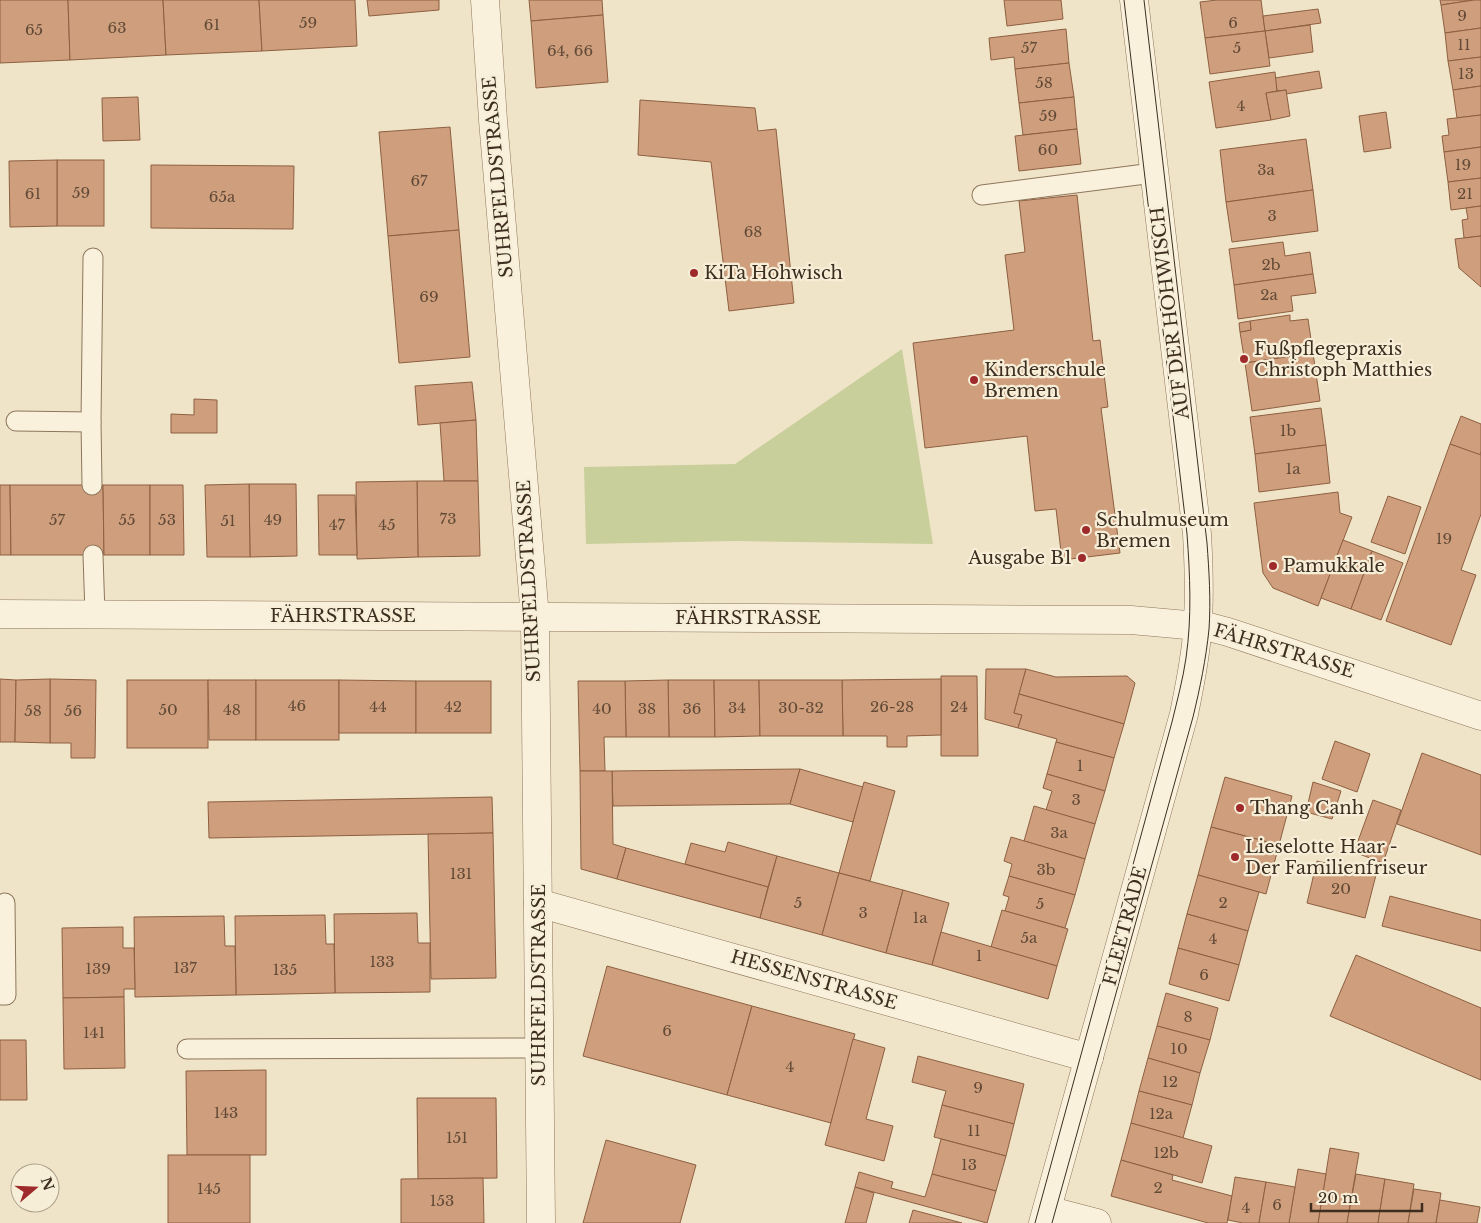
<svg xmlns="http://www.w3.org/2000/svg" width="1481" height="1223" font-family="'Libre Baskerville',serif">
<style>
.green{fill:#c9cf9b}
.building{fill:#cf9f7d;stroke:#8d5f41}
.lines{fill:none;stroke-linecap:round;stroke-linejoin:round}
.service-casing{stroke:#8d765c;stroke-width:21}
.minor-casing{stroke:#8d765c;stroke-width:29}
.service{stroke:#faf1dc;stroke-width:19}
.minor{stroke:#faf1dc;stroke-width:28}
.tram{stroke:#3d2e20;stroke-width:1}
.poi-dot{fill:#9e2a2b;stroke:#f7eed8;stroke-width:2}
.labels{text-anchor:middle;stroke-width:4.5;stroke-linejoin:round;paint-order:stroke}
.number-label{font-size:15px;fill:#624a37}
.street-label{font-size:18px;fill:#3d2e20;stroke:#f7eed8}
.poi-label{font-size:18px;fill:#3d2e20;stroke:#f7eed8;text-anchor:start}
</style>
<rect width="100%" height="100%" fill="#f0e4c8"/>
<path class="green" d="M902 349 933 544 736 541 586 544 584 467 735 464Z"/>
<g class="building">
<path d="M0 0H68L70 60 0 63Z"/>
<path d="M68 0H163L166 55 70 60Z"/>
<path d="M163 0H259L262 51 166 55Z"/>
<path d="M259 0H355L357 46 262 51Z"/>
<path d="M367 0H439V10L369 16Z"/>
<path d="M529 0H602L603 15 531 21Z"/>
<path d="M1004 0H1061L1063 19 1007 26Z"/>
<path d="M1217 0H1261L1265 31 1205 38 1200 2Z"/>
<path d="M1440 0H1474L1441 5Z"/>
<path d="M1474 0H1481V28L1445 33 1441 5Z"/>
<path d="M1318 9 1321 23 1265 31 1263 16Z"/>
<path d="M603 15 608 82 536 88 531 21Z"/>
<path d="M1310 25 1313 52 1269 58 1265 31Z"/>
<path d="M1481 28V57L1448 61 1445 33Z"/>
<path d="M1066 29 1069 63 1015 69 1014 57 991 60 989 38Z"/>
<path d="M1265 31 1270 66 1210 74 1205 38Z"/>
<path d="M1481 57V86L1453 90 1448 61Z"/>
<path d="M1069 63 1074 97 1019 103 1015 69Z"/>
<path d="M1319 71 1322 88 1286 94V90L1277 91 1275 78Z"/>
<path d="M1275 72 1277 91 1266 93 1271 120 1216 128 1209 82Z"/>
<path d="M1481 86V115L1457 118 1453 90Z"/>
<path d="M1286 90 1290 116 1271 120 1266 93Z"/>
<path d="M138 97 140 140 103 141 102 98Z"/>
<path d="M1074 97 1077 129 1023 135 1019 103Z"/>
<path d="M640 100 755 108 758 131 776 129 794 303 729 311 711 162 638 155Z"/>
<path d="M1386 112 1391 148 1364 152 1359 116Z"/>
<path d="M1481 115V147L1444 152 1442 136 1449 135 1447 119Z"/>
<path d="M450 127 459 230 388 236 379 132Z"/>
<path d="M1077 129 1081 164 1019 171 1015 136Z"/>
<path d="M1306 139 1313 190 1226 202 1220 150Z"/>
<path d="M1481 147V178L1448 182 1444 152Z"/>
<rect x="57" y="160" width="47" height="66"/>
<path d="M57 160V226L10 227 9 161Z"/>
<path d="M151 165 294 166 293 229 151 228Z"/>
<path d="M1481 178V206L1451 210 1448 182Z"/>
<path d="M1313 190 1318 231 1232 242 1226 202Z"/>
<path d="M1077 195 1093 341 1100 340 1108 407 1101 408 1120 553 1062 560 1056 509 1035 511 1027 436 925 448 913 343 1014 330 1005 255 1025 252 1019 201Z"/>
<path d="M1481 206V236L1464 238 1462 220 1468 219 1466 208Z"/>
<path d="M459 230 470 357 399 363 388 236Z"/>
<path d="M1481 236V287L1459 268 1455 239Z"/>
<path d="M1283 242 1285 256 1310 252 1313 274 1234 285 1229 249Z"/>
<path d="M1313 274 1316 293 1291 296 1293 311 1238 319 1234 285Z"/>
<path d="M1290 315V321L1308 319 1313 353 1245 363 1240 332 1251 330 1250 321Z"/>
<path d="M1250 321 1251 330 1240 332 1239 323Z"/>
<path d="M1313 353 1320 401 1252 411 1245 363Z"/>
<path d="M472 382 476 420 418 425 415 386Z"/>
<path d="M194 399 217 400V433H171V414L194 415Z"/>
<path d="M1321 408 1326 445 1255 454 1250 417Z"/>
<path d="M1461 416 1481 424V451L1480 455 1450 444Z"/>
<path d="M476 420 478 481H444L440 423Z"/>
<path d="M1450 444 1481 455V514L1461 570 1476 575 1451 645 1386 621Z"/>
<path d="M1326 445 1330 483 1259 492 1255 454Z"/>
<path d="M417 481H478L480 556 418 557Z"/>
<path d="M417 481 418 557 357 559 356 482Z"/>
<path d="M249 484H296L297 556 250 557Z"/>
<path d="M249 484 250 557H207L205 485Z"/>
<path d="M0 485H10L11 555H0Z"/>
<path d="M10 485H103L104 555H11Z"/>
<path d="M103 485H150V555H104Z"/>
<path d="M150 485H183L184 555H150Z"/>
<path d="M1338 492 1340 513 1352 517 1318 606 1273 588 1263 573 1254 503Z"/>
<path d="M318 495H355L357 555H319Z"/>
<path d="M1388 496 1421 507 1405 554 1371 542Z"/>
<path d="M1343 540 1372 551 1351 609 1321 598Z"/>
<path d="M1372 551 1403 563 1381 620 1351 609Z"/>
<path d="M986 669H1026L1014 713 1022 715 1018 728 985 719Z"/>
<path d="M1026 669 1056 677 1127 676 1135 683 1124 724 1019 694Z"/>
<path d="M941 676H977L978 756H941Z"/>
<path d="M0 679 16 680 15 742H0Z"/>
<path d="M50 679 96 680 95 758H71V743H50Z"/>
<path d="M50 679V743L15 742 16 680Z"/>
<path d="M941 679V735L907 736V747H887V736H843L842 680Z"/>
<rect x="127" y="680" width="81" height="68"/>
<path d="M208 680H256V740H209Z"/>
<rect x="256" y="680" width="83" height="60"/>
<path d="M339 680 416 681V733H339Z"/>
<path d="M668 680H714L715 737H669Z"/>
<path d="M668 680 669 737H626L625 681Z"/>
<path d="M714 680H759L760 736 715 737Z"/>
<path d="M759 680H842L843 736H760Z"/>
<rect x="416" y="681" width="75" height="52"/>
<path d="M578 681H625L626 737H604L605 771H580Z"/>
<path d="M1019 694 1124 724 1114 758 1056 742 1057 739 1018 728 1022 715 1014 713Z"/>
<path d="M1335 741 1370 754 1357 792 1322 779Z"/>
<path d="M1056 742 1114 758 1105 791 1047 774Z"/>
<path d="M1422 753 1481 775V855L1397 824Z"/>
<path d="M800 769 790 804 613 806 612 771Z"/>
<path d="M800 769 863 787 853 822 790 804Z"/>
<path d="M580 771H612L613 844 626 848 617 879 581 869Z"/>
<path d="M1047 774 1105 791 1095 824 1046 810 1052 791 1043 788Z"/>
<path d="M1225 777 1292 796 1279 845 1211 827Z"/>
<path d="M864 782 895 791 870 881 839 873Z"/>
<path d="M1313 782 1341 791 1332 819 1306 812Z"/>
<path d="M492 797 493 833 209 838 208 802Z"/>
<path d="M1373 800 1401 810 1383 863 1354 852Z"/>
<path d="M1034 806 1095 824 1085 859 1024 841Z"/>
<path d="M1211 827 1279 845 1266 894 1198 875Z"/>
<path d="M493 833 496 978 431 979 428 834Z"/>
<path d="M1011 837 1085 859 1075 895 1009 876 1012 864 1004 861Z"/>
<path d="M728 842 777 856 768 887 685 864 691 843 725 852Z"/>
<path d="M626 848 768 887 760 918 617 879Z"/>
<path d="M777 856 839 873 822 935 760 918Z"/>
<path d="M1317 861 1376 875 1365 918 1307 903Z"/>
<path d="M839 873 903 890 886 953 822 935Z"/>
<path d="M1198 875 1259 892 1248 931 1187 914Z"/>
<path d="M1009 876 1075 895 1065 928 1005 911 1009 897 1003 895Z"/>
<path d="M903 890 949 903 932 965 886 953Z"/>
<path d="M1390 896 1481 920V951L1382 926Z"/>
<path d="M1002 910 1068 929 1057 966 991 947Z"/>
<path d="M417 913 418 943H430V992L335 993 334 914Z"/>
<path d="M1187 914 1248 931 1239 965 1178 948Z"/>
<path d="M325 915 326 944H334L335 993 236 995 235 916Z"/>
<path d="M224 916 225 946H235L236 995 135 997 134 917Z"/>
<path d="M123 927V948H134L135 989H124V997L63 998 62 928Z"/>
<path d="M941 932 1057 966 1048 999 932 965Z"/>
<path d="M1178 948 1239 965 1229 1001 1169 984Z"/>
<path d="M1356 955 1481 1008V1080L1330 1016Z"/>
<path d="M607 966 752 1006 727 1095 583 1056Z"/>
<path d="M1166 993 1218 1008 1210 1040 1157 1026Z"/>
<path d="M124 997 125 1068 64 1069 63 998Z"/>
<path d="M752 1006 855 1034 831 1123 727 1095Z"/>
<path d="M1157 1026 1210 1040 1200 1073 1148 1058Z"/>
<path d="M853 1039 885 1048 866 1119 893 1126 884 1161 825 1145Z"/>
<path d="M0 1040H26L27 1100H0Z"/>
<path d="M918 1056 1024 1084 1014 1124 942 1105 946 1091 912 1082Z"/>
<path d="M1148 1058 1200 1073 1192 1105 1139 1091Z"/>
<path d="M266 1070V1155H187L186 1071Z"/>
<path d="M1139 1091 1192 1105 1183 1138 1131 1123Z"/>
<path d="M417 1098H496L497 1178 418 1179Z"/>
<path d="M942 1105 1014 1124 1006 1156 934 1137Z"/>
<path d="M1131 1123 1212 1146 1202 1183 1121 1160Z"/>
<path d="M941 1139 1006 1156 996 1191 932 1174Z"/>
<path d="M606 1140 696 1165 680 1223H583Z"/>
<path d="M1330 1148 1359 1153 1347 1223H1318Z"/>
<rect x="168" y="1155" width="82" height="68"/>
<path d="M1121 1160 1173 1175 1172 1180 1232 1196 1227 1223H1208L1111 1196Z"/>
<path d="M1298 1169 1326 1174 1318 1223H1289Z"/>
<path d="M859 1172 893 1182 891 1188 925 1197 932 1174 996 1191 987 1223 855 1187Z"/>
<path d="M1356 1174 1385 1179 1378 1223H1347Z"/>
<path d="M1235 1177 1266 1182 1259 1223H1243L1228 1220Z"/>
<path d="M483 1178 484 1223H401V1179Z"/>
<path d="M1385 1179 1414 1184 1408 1223H1378Z"/>
<path d="M1266 1182 1295 1187 1289 1223H1259Z"/>
<path d="M855 1187 874 1193 866 1223H845Z"/>
<path d="M1414 1189 1441 1193 1436 1223H1408Z"/>
<path d="M1440 1200 1480 1207 1477 1223H1436Z"/>
<path d="M913 1210 962 1223H909Z"/>
</g>
<g class="lines">
<g class="service-casing">
<g id="service">
<path d="M982 195 1153 173"/>
<path d="M16 421 91 422"/>
<path d="M92 485 91 422 93 258"/>
<path d="M93 555 95 614"/>
<path d="M0 995H6L5 903"/>
<path d="M187 1049 539 1048"/>
</g>
</g>
<g class="minor-casing">
<g id="minor">
<path d="M485 0 493 120 535 617 541 1223"/>
<path d="M0 614 1131 620 1209 627 1228 632 1481 716"/>
<path d="M538 903 1089 1058"/>
<path d="M1047 1210 1097 1223"/>
<path d="M1043 1223 1184 714C1189 688 1195 661 1197 634 1200 601 1199 568 1197 534L1134 0"/>
</g>
</g>
<use href="#service" class="service"/>
<use href="#minor" class="minor"/>
<g class="tram">
<path d="M1035 1223 1172 722C1177 701 1183 679 1186 658 1192 617 1190 575 1187 534L1124 0"/>
<path d="M1052 1223 1193 717C1200 688 1206 659 1209 629 1211 600 1209 571 1207 543L1144 0"/>
</g>
</g>
<g class="poi-dot">
<circle cx="694" cy="273" r="5"/>
<circle cx="1244" cy="359" r="5"/>
<circle cx="974" cy="380" r="5"/>
<circle cx="1086" cy="530" r="5"/>
<circle cx="1082" cy="558" r="5"/>
<circle cx="1273" cy="566" r="5"/>
<circle cx="1240" cy="808" r="5"/>
<circle cx="1235" cy="857" r="5"/>
</g>
<g class="labels">
<g class="number-label">
<text x="1462" y="21">9</text>
<text x="308" y="28">59</text>
<text x="1233" y="28">6</text>
<text x="212" y="30">61</text>
<text x="117" y="33">63</text>
<text x="34" y="35">65</text>
<text x="1464" y="50">11</text>
<text x="1029" y="53">57</text>
<text x="1237" y="53">5</text>
<text x="570" y="56">64, 66</text>
<text x="1466" y="79">13</text>
<text x="1044" y="88">58</text>
<text x="1241" y="111">4</text>
<text x="1048" y="121">59</text>
<text x="1048" y="155">60</text>
<text x="1463" y="170">19</text>
<text x="1266" y="175">3a</text>
<text x="419" y="186">67</text>
<text x="81" y="198">59</text>
<text x="33" y="199">61</text>
<text x="1465" y="199">21</text>
<text x="222" y="202">65a</text>
<text x="1272" y="221">3</text>
<text x="753" y="237">68</text>
<text x="1271" y="270">2b</text>
<text x="1269" y="300">2a</text>
<text x="429" y="302">69</text>
<text x="1288" y="436">1b</text>
<text x="1293" y="474">1a</text>
<text x="448" y="524">73</text>
<text x="57" y="525">57</text>
<text x="127" y="525">55</text>
<text x="167" y="525">53</text>
<text x="273" y="525">49</text>
<text x="228" y="526">51</text>
<text x="337" y="530">47</text>
<text x="387" y="530">45</text>
<text x="1444" y="544">19</text>
<text x="297" y="711">46</text>
<text x="378" y="712">44</text>
<text x="453" y="712">42</text>
<text x="892" y="712">26-28</text>
<text x="959" y="712">24</text>
<text x="737" y="713">34</text>
<text x="801" y="713">30-32</text>
<text x="602" y="714">40</text>
<text x="647" y="714">38</text>
<text x="692" y="714">36</text>
<text x="168" y="715">50</text>
<text x="232" y="715">48</text>
<text x="33" y="716">58</text>
<text x="73" y="716">56</text>
<text x="1080" y="771">1</text>
<text x="1076" y="805">3</text>
<text x="1059" y="838">3a</text>
<text x="1046" y="875">3b</text>
<text x="461" y="879">131</text>
<text x="1341" y="894">20</text>
<text x="798" y="908">5</text>
<text x="1223" y="908">2</text>
<text x="1040" y="909">5</text>
<text x="863" y="918">3</text>
<text x="920" y="923">1a</text>
<text x="1029" y="943">5a</text>
<text x="1213" y="944">4</text>
<text x="979" y="961">1</text>
<text x="382" y="967">133</text>
<text x="185" y="973">137</text>
<text x="98" y="974">139</text>
<text x="285" y="975">135</text>
<text x="1204" y="980">6</text>
<text x="1188" y="1022">8</text>
<text x="667" y="1036">6</text>
<text x="94" y="1038">141</text>
<text x="1179" y="1054">10</text>
<text x="790" y="1072">4</text>
<text x="1170" y="1087">12</text>
<text x="978" y="1093">9</text>
<text x="226" y="1118">143</text>
<text x="1161" y="1119">12a</text>
<text x="974" y="1136">11</text>
<text x="457" y="1143">151</text>
<text x="1166" y="1158">12b</text>
<text x="969" y="1170">13</text>
<text x="1158" y="1193">2</text>
<text x="209" y="1194">145</text>
<text x="442" y="1206">153</text>
<text x="1277" y="1210">6</text>
<text x="1246" y="1213">4</text>
</g>
<g class="street-label">
<text transform="translate(498 177) rotate(-95)" y="6">SUHRFELDSTRASSE</text>
<text transform="translate(1170 313) rotate(-97)" y="6">AUF DER HOHWISCH</text>
<text transform="translate(529 581) rotate(-93)" y="6">SUHRFELDSTRASSE</text>
<text x="343" y="622">FÄHRSTRASSE</text>
<text x="748" y="624">FÄHRSTRASSE</text>
<text transform="translate(1284 651) rotate(17)" y="6">FÄHRSTRASSE</text>
<text transform="translate(1125 926) rotate(-75)" y="6">FLEETRADE</text>
<text transform="translate(814 980) rotate(16)" y="6">HESSENSTRASSE</text>
<text transform="translate(539 985) rotate(-90)" y="6">SUHRFELDSTRASSE</text>
</g>
<g class="poi-label">
<text x="704" y="279">KiTa Hohwisch</text>
<text x="1254" y="355">Fußpflegepraxis<tspan x="1254" dy="21">Christoph Matthies</tspan></text>
<text x="984" y="376">Kinderschule<tspan x="984" dy="21">Bremen</tspan></text>
<text x="1096" y="526">Schulmuseum<tspan x="1096" dy="21">Bremen</tspan></text>
<text x="1072" y="564" text-anchor="end">Ausgabe B1</text>
<text x="1283" y="572">Pamukkale</text>
<text x="1250" y="814">Thang Canh</text>
<text x="1245" y="853">Lieselotte Haar -<tspan x="1245" dy="21">Der Familienfriseur</tspan></text>
</g>
</g>
<g transform="translate(35 1188) rotate(71)"><circle r="24" fill="#f7eed8" stroke="#ada18e"/>
<path d="M0-4L9 19L0 12L-9 19Z" fill="#9e2a2b"/>
<text y="-8" font-size="14" font-weight="bold" text-anchor="middle" fill="#3d2e20">N</text>
</g>
<path d="M1311 1203v8h111v-8" fill="none" stroke="#3d2e20" stroke-width="2.5"/>
<text x="1318" y="1203" font-size="15" fill="#3d2e20" stroke="#f7eed8" stroke-width="4" paint-order="stroke">20 m</text>
</svg>
